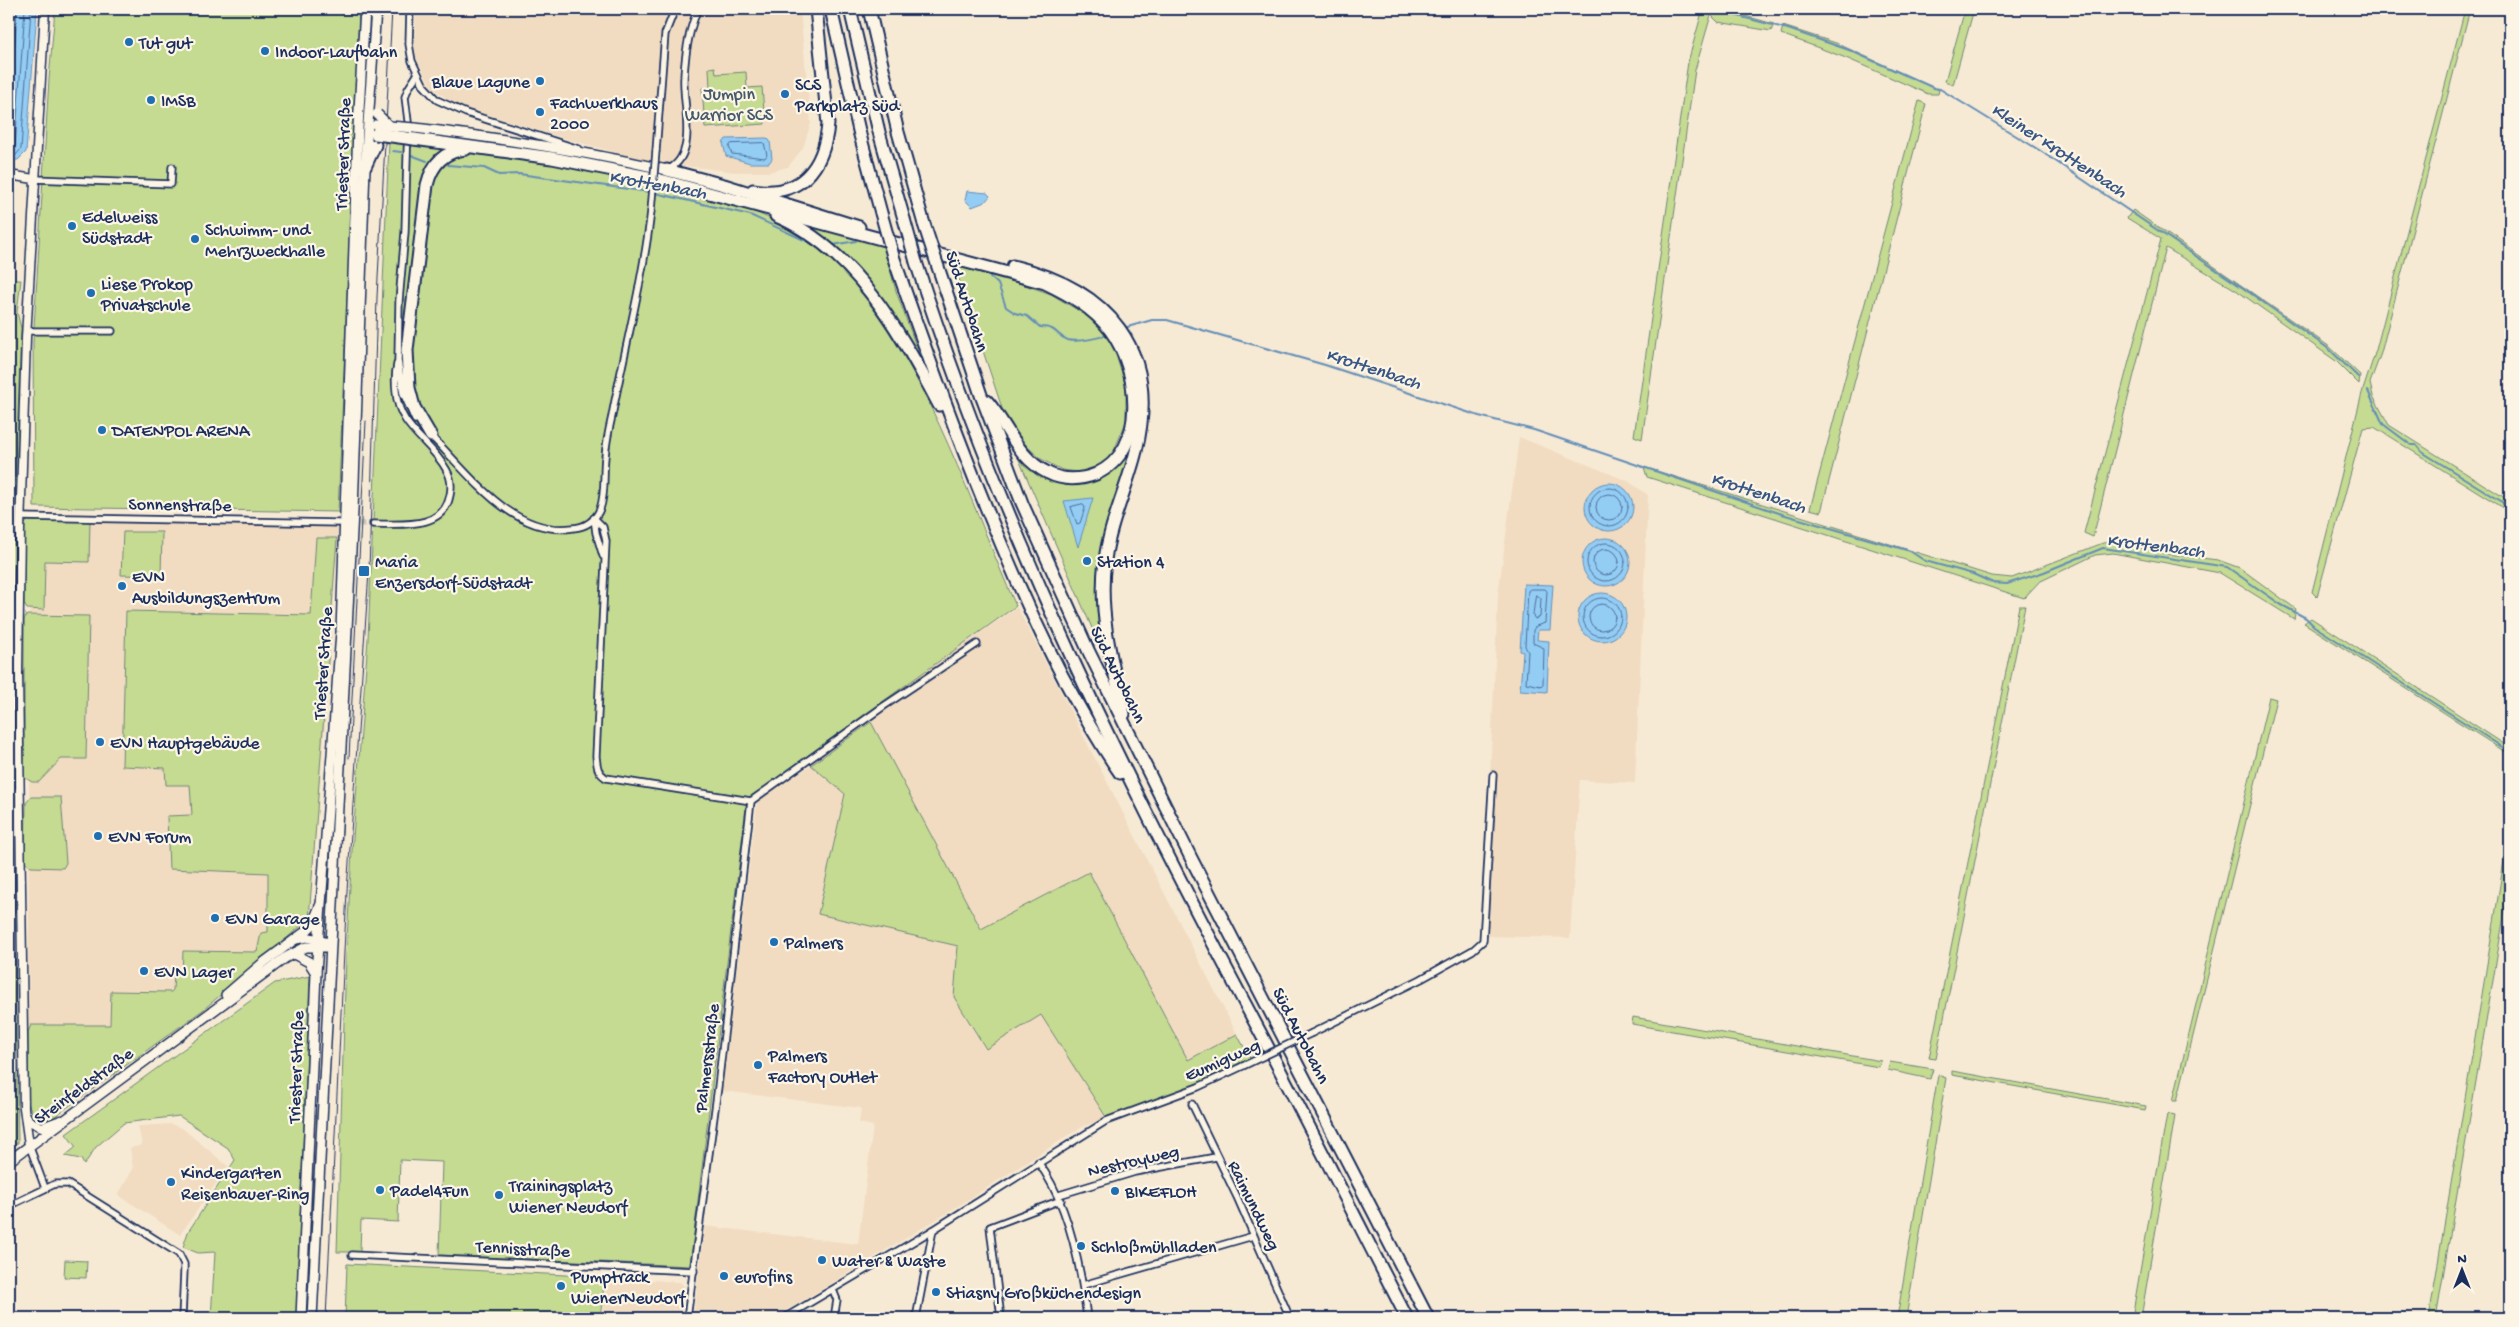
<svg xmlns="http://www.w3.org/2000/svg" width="2519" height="1327" font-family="'Gochi Hand',sans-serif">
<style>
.built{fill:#f1dcc1}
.green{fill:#c5db91;stroke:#708578}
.water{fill:#94cdf4;stroke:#648eb8}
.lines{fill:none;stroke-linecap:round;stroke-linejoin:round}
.shore{stroke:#4b6e9a;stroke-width:1}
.stream{stroke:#648eb8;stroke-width:2}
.minor-tunnel{stroke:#cbc5bd;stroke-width:5.5;stroke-dasharray:5.5 3;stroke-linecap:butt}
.minor-casing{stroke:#1b2f5e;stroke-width:9}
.tertiary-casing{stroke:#1b2f5e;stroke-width:11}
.secondary-casing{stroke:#1b2f5e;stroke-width:12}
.primary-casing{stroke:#1b2f5e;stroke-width:12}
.motorway-casing{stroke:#1b2f5e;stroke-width:15}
.minor{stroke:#fcf5e5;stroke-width:5.5}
.tertiary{stroke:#fcf5e5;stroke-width:8}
.secondary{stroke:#fcf5e5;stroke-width:9}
.primary{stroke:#fcf5e5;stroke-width:9}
.motorway{stroke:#fcf5e5;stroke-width:11}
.tram{stroke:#1b2f5e;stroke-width:1}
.minor-bridge-casing{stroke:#1b2f5e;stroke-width:9;stroke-linecap:butt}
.primary-bridge-casing{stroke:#1b2f5e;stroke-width:12;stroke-linecap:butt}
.motorway-bridge-casing{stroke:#1b2f5e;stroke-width:15;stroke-linecap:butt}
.minor-bridge{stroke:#fcf5e5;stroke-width:5.5}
.primary-bridge{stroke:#fcf5e5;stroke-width:9}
.motorway-bridge{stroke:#fcf5e5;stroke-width:11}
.poi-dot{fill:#1f6fb2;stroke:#fcf5e5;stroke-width:2}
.labels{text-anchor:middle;stroke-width:4.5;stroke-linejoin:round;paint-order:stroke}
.poi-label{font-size:18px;fill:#1b2f5e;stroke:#fcf5e5;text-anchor:start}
.park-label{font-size:18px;fill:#465a6b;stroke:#fcf5e5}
.street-label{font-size:18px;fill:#1b2f5e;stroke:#fcf5e5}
.water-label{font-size:19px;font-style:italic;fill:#395684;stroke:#fcf5e5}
</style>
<rect width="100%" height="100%" fill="#f7ead5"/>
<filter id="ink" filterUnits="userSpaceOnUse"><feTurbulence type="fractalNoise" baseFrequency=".02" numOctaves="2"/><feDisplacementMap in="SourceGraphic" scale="10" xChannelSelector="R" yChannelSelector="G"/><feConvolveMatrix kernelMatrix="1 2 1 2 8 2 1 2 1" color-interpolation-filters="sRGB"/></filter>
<g filter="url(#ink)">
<g class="built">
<path d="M416 9H800L811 123 803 148 788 167 769 172H735L660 163 661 152 652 150 651 162 566 139 456 105 432 88 414 54Z"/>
<path d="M1519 437 1628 481 1648 495 1635 783 1580 780 1570 938 1483 936 1495 794 1493 775H1490L1498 595Z"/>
<path d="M30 517 339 523 326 714 308 920 203 1010 47 1122 32 1116 28 1103Z"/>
<path d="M1017 607 1237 1034 1188 1060 1089 872 981 929 866 713Z"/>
<path d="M811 765 845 794 818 914 959 946 954 997 985 1049 1041 1014 1106 1117 1080 1128 949 1212 774 1318H693L705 1226 858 1244 873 1126 859 1123 861 1108 722 1091 757 802Z"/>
<path d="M171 1124 182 1128 228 1166 180 1235 118 1195 133 1169 130 1148 142 1145 138 1126Z"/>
<path d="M607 1277 680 1282 684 1286 680 1318H602Z"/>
</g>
<g class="green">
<path d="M55 9H359L338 512 34 507 33 344 49 79Z"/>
<path d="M1697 9H1720L1774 24 1771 31 1718 22 1711 15 1695 70 1642 439 1634 436 1688 62 1702 12Z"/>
<path d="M1965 9H1974L1953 85 1945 81Z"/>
<path d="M2465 9H2470L2381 353 2370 383 2373 396 2389 425 2510 501V512L2374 427 2363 428 2317 597 2312 592 2362 393 2376 350Z"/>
<path d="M1783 26 1836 43 1939 90 1938 94H1928L1846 58 1781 34Z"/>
<path d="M715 67 716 74 746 72 747 88 762 87 765 124 705 128 702 88H710L709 68Z"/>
<path d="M1919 101 1926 104 1821 512 1810 509Z"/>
<path d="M395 141C483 153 570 165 657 185 719 200 781 213 830 256 842 267 852 282 863 295 933 385 970 502 1016 606L747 799 690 1266 439 1255 442 1162 400 1160 398 1222 361 1220 360 1252H337L346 956 352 851 368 639 389 142Z"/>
<path d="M2133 210 2330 347 2360 375 2359 384 2336 361 2236 290 2166 248 2093 537 2084 533 2161 239 2127 218Z"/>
<path d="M798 222 883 244 896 291 925 371 888 311Z"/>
<path d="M954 264 1016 282 1051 294 1099 323 1112 342 1126 387V422L1111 458 1086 473 1062 470 1041 459 1019 439 1003 411Z"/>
<path d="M9 280H21L17 312 21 328 14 527H9Z"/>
<path d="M1137 432 1106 530 1108 665 1014 448 1051 477 1101 475Z"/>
<path d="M1644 467 1992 576 2012 578 2103 543 2113 542 2167 554 2218 560 2240 568 2296 609 2294 619 2220 573 2113 553 2095 555 2039 582 2024 598 1647 477Z"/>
<path d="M27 521H90L89 562 45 561 44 610 27 609 24 604V526Z"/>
<path d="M9 531 15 534 13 650H9Z"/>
<path d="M123 532H162L161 576 121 575Z"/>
<path d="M316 538H337L309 919 203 1010 47 1122 36 1121 28 1103V1032L31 1025H110L111 991 171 992 173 990 174 973 182 974 183 951 257 952 261 933 268 932V873L169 869 167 816 192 815 190 785H166L165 768 122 766 126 611 311 615Z"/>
<path d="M2019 606H2025L1936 1059 1929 1058Z"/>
<path d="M27 615 89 616 86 759H61L39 782H32L24 777V619Z"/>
<path d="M2311 618 2510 748V755L2304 623Z"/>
<path d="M2269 697 2276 699 2177 1101H2173Z"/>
<path d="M871 722 981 929 1089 872 1188 1060 1237 1034 1250 1058 1168 1097 1106 1117 1041 1015 986 1049 954 997 958 946 818 914 845 794 811 765Z"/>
<path d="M31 797H61L66 863 63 868 31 867 25 862 26 803Z"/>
<path d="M9 814 13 815 18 1143 9 1144Z"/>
<path d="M2510 824V880L2436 1318H2429Z"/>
<path d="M310 976 296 1318H211L215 1252 198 1253 183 1247 188 1232 235 1160 228 1148 179 1116 124 1123 96 1147 84 1165 81 1159 65 1156 76 1147 66 1134 275 983Z"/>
<path d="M1633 1017 1881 1061 1879 1067 1632 1024Z"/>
<path d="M1890 1062 1933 1069 1930 1079 1888 1070Z"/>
<path d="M1952 1071 2146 1106 2145 1110 1952 1075Z"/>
<path d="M1938 1075 1946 1078 1906 1318H1897Z"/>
<path d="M2167 1114 2175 1116 2141 1318H2132Z"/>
<path d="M65 1260 87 1261 86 1278 64 1277Z"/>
<path d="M347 1264 605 1277 600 1318H345Z"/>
</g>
<g class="water">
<path d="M9 9H35L37 11 26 152 18 160H9Z"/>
<path d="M767 138 770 141 772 159 769 163H750L726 156 723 143 726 139Z"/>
<path d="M967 191 987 193 990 196 985 202 972 207 965 200Z"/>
<circle cx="1609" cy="507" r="24"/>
<path d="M1093 498 1078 547 1064 501Z"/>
<circle cx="1606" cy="562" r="24"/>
<path d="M1524 584 1553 585 1550 630H1538L1537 640 1549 641 1547 692 1520 690 1523 652 1520 651Z"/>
<circle cx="1602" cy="617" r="24"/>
</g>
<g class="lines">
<g class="shore">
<path d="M9 131 17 9"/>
<path d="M764 143 767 155 765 158 732 154 729 147 731 144Z"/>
<path d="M9 149 15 146 25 9"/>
<path d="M9 155H16L21 149 31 9"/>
<circle cx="1609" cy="507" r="19"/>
<circle cx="1609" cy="507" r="13"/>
<path d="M1083 504 1085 508 1080 523 1077 524 1071 507Z"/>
<circle cx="1606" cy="562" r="19"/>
<circle cx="1606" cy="562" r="13"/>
<path d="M1531 589H1545L1547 591 1545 623 1536 626 1533 630V643L1544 648 1543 684 1541 686 1526 683 1528 652 1525 646 1528 591Z"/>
<path d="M1536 595 1541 598 1540 617 1535 619 1533 616Z"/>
<circle cx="1602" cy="617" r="19"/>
<circle cx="1602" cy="617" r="13"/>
</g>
<g class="stream">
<path d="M1711 9 1788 29 1849 50 1934 88 1940 89 2039 150 2246 290 2329 349 2358 377"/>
<path d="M393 151 401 152"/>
<path d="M411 155 427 161"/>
<path d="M448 165 484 168 499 175 519 174 650 192"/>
<path d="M655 193 750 215 815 245"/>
<path d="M833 245 856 241"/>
<path d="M985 272 998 284 1006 307 1015 313 1027 316 1040 327C1059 327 1055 336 1068 340 1079 343 1097 338 1108 335"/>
<path d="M1124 328 1152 320H1167L1325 365 1479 416 1534 430 1782 514 1910 551 1925 561 1973 574 1993 583 2007 584 2044 572 2103 548 2227 567 2280 604 2306 618 2314 626 2510 752"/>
<path d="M2368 391 2383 424 2411 445H2416L2422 452 2501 501 2506 507H2510"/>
</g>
<path class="minor-tunnel" d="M351 523 373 524"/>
<g class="minor-casing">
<g id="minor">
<path d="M410 9 409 44 412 61 424 86 437 100 466 113 579 149"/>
<path d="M656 151 665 34 675 9"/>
<path d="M669 169C699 153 682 104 684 77 685 56 689 29 698 9"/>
<path d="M34 179 171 184 172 167"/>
<path d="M26 331H112"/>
<path d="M415 420 403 393 398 361 399 301 405 232 408 121 405 97 408 89 417 75"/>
<path d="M430 435C469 473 512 537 573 528 585 527 595 521 600 509 606 493 603 474 605 457 606 443 609 429 612 416 625 347 643 281 651 211"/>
<path d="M20 517 339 523"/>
<path d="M594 518 603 527 606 541 596 756C597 766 597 772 606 778L751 801 884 706 977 644"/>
<path d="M594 518 596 533 603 556"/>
<path d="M373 524C400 524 444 530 450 495 452 486 451 477 446 469 430 440 398 428 396 391 395 382 395 373 397 364"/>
<path d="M9 673H18"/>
<path d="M9 792 20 791"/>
<path d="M1312 1033 1421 979 1473 950 1483 941 1493 775"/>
<path d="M1192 1104 1237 1197 1290 1318"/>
<path d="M29 1145 45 1188"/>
<path d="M1038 1162C1069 1204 1081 1267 1087 1318"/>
<path d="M1059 1195 1135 1172 1216 1157"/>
<path d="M9 1206 55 1184H68L179 1254 184 1264V1271L182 1318"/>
<path d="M352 1255 694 1271"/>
<path d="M1083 1285 1253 1236"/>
<path d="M833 1290 837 1300 834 1318"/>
<path d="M687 1318 718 1087 751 801"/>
<path d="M784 1318 933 1230 1106 1121 1198 1087 1243 1066"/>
<path d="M916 1318 933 1230"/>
<path d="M1001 1318 990 1227 1061 1200"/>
</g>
</g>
<g class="tertiary-casing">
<g id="tertiary">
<path d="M9 175 34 179"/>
<path d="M26 1115 29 1121 42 1127 61 1120"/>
<path d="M29 1145 24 1108 18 673 20 530 26 338 45 9"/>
</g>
</g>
<g class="secondary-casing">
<g id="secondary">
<path d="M296 939 307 937 325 942"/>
<path d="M294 954 309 962 316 973"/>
<path d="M226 995 263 963 305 932 312 925 320 906"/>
<path d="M9 1161 285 958 306 947H330"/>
</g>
</g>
<g class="primary-casing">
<g id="primary">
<path d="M415 128C500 138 583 151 667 170"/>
<path d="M301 1318 316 973 341 632 358 127 365 9"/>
<path d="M312 1318 353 511 365 167 376 9"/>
</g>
</g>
<g class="motorway-casing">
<g id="motorway">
<path d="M831 9 860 135 881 213"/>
<path d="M850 9 879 132 904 219"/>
<path d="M869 9 898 132 924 224"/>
<path d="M414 139 552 158 653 178 1045 283C1070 295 1093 308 1110 330 1139 369 1149 450 1096 474 1081 480 1063 481 1048 473 1017 458 1008 425 987 401"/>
<path d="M365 167 375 145"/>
<path d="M667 170 724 185 859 227"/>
<path d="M753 190C800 198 824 168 828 124L816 9"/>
<path d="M776 216C854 248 902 334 939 405"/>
<path d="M893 256C927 355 962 452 1003 548 1035 625 1072 703 1120 773"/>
<path d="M916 262C1002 531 1127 783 1260 1032 1310 1127 1358 1223 1407 1318"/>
<path d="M1013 266C1108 289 1161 349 1136 451 1127 488 1110 522 1105 560 1098 613 1112 663 1124 714"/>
<path d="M938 267 981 395 1022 503 1089 652 1191 858 1428 1318"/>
<path d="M431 436 414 407 409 388 407 350 427 185C432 164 444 151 466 149"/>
</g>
</g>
<use href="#minor" class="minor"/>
<use href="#tertiary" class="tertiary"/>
<use href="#secondary" class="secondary"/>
<use href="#primary" class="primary"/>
<use href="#motorway" class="motorway"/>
<g class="tram">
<path d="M349 758 366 421"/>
<path d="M326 1318 347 891 369 572 377 297 392 9"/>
</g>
<g class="minor-bridge-casing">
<g id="minor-bridge">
<path d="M651 211 656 151"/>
<path d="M1243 1066 1312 1033"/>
</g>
</g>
<g class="primary-bridge-casing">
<g id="primary-bridge">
<path d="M377 114 388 125"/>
<path d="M376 125 415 128"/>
</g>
</g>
<g class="motorway-bridge-casing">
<g id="motorway-bridge">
<path d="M376 134 414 139"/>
<path d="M881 213 893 256"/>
<path d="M904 219 916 262"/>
<path d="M924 224 938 267"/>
</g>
</g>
<use href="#minor-bridge" class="minor-bridge"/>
<use href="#primary-bridge" class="primary-bridge"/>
<use href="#motorway-bridge" class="motorway-bridge"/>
</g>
</g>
<g class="poi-dot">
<circle cx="129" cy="42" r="5"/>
<circle cx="265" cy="51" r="5"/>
<circle cx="540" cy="81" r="5"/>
<circle cx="785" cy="94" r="5"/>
<circle cx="151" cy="100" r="5"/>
<circle cx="540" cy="112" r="5"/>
<circle cx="72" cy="226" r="5"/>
<circle cx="195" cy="239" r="5"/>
<circle cx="91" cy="293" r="5"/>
<circle cx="102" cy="430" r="5"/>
<circle cx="1087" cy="561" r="5"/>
<rect x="358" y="565" width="12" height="12" rx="2.5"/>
<circle cx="122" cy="586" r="5"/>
<circle cx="100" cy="742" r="5"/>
<circle cx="98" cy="836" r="5"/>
<circle cx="215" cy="918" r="5"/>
<circle cx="774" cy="942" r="5"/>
<circle cx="144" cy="971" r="5"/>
<circle cx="758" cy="1065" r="5"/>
<circle cx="171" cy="1182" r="5"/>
<circle cx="380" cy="1190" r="5"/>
<circle cx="1115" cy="1191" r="5"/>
<circle cx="499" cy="1195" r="5"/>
<circle cx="1081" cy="1246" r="5"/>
<circle cx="822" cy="1260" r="5"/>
<circle cx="724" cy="1276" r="5"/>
<circle cx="561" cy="1286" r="5"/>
<circle cx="936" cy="1292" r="5"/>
</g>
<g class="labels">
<g class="poi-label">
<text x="139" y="48">Tut gut</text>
<text x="275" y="57">Indoor-Laufbahn</text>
<text x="530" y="87" text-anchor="end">Blaue Lagune</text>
<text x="795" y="90">SCS<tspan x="795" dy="21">Parkplatz Süd</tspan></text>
<text x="161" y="106">IMSB</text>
<text x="550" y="108">Fachwerkhaus<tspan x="550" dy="21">2000</tspan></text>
<text x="82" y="222">Edelweiss<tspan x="82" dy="21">Südstadt</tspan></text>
<text x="205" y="235">Schwimm- und<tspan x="205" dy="21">Mehrzweckhalle</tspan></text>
<text x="101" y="289">Liese Prokop<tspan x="101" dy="21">Privatschule</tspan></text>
<text x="112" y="436">DATENPOL ARENA</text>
<text x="375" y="567">Maria<tspan x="375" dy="21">Enzersdorf-Südstadt</tspan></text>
<text x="1097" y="567">Station 4</text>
<text x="132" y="582">EVN<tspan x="132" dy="21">Ausbildungszentrum</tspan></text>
<text x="110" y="748">EVN Hauptgebäude</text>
<text x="108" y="842">EVN Forum</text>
<text x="225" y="924">EVN Garage</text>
<text x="784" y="948">Palmers</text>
<text x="154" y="977">EVN Lager</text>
<text x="768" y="1061">Palmers<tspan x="768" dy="21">Factory Outlet</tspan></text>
<text x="181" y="1178">Kindergarten<tspan x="181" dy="21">Reisenbauer-Ring</tspan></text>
<text x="509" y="1191">Trainingsplatz<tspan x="509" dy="21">Wiener Neudorf</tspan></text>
<text x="390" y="1196">Padel4Fun</text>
<text x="1125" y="1197">BIKEFLOH</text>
<text x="1091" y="1252">Schloßmühlladen</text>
<text x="832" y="1266">Water &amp; Waste</text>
<text x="571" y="1282">Pumptrack<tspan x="571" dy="21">WienerNeudorf</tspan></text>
<text x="734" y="1282">eurofins</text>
<text x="946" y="1298">Stiasny Großküchendesign</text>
</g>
<g class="park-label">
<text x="729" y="99">Jumpin<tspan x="729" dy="21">Warrior SCS</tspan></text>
</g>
<g class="street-label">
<text transform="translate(342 154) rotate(-88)" y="6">Triester Straße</text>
<text transform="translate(968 301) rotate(72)" y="6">Süd Autobahn</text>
<text transform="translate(180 504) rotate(1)" y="6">Sonnenstraße</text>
<text transform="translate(322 663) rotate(-86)" y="6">Triester Straße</text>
<text transform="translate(1119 674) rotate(64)" y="6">Süd Autobahn</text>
<text transform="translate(1302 1035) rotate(63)" y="6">Süd Autobahn</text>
<text transform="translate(706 1058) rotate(-83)" y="6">Palmersstraße</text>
<text transform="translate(1222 1059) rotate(-24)" y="6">Eumigweg</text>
<text transform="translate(295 1067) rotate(-88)" y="6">Triester Straße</text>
<text transform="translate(83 1085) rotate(-36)" y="6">Steinfeldstraße</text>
<text transform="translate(1133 1160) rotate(-13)" y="6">Nestroyweg</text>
<text transform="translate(1255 1205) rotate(64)" y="6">Raimundweg</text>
<text transform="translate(523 1248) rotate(3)" y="6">Tennisstraße</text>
</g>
<g class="water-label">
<text transform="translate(2060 149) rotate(33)" y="7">Kleiner Krottenbach</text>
<text transform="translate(658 183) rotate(10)" y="7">Krottenbach</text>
<text transform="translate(1374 367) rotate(18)" y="7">Krottenbach</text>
<text transform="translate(1759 491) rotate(18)" y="7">Krottenbach</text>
<text transform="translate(2156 544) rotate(7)" y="7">Krottenbach</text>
</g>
</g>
<rect width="2519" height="1327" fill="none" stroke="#fcf5e5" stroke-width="30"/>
<rect x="15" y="15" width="2489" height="1297" fill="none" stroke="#1b2f5e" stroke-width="2" filter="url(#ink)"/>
<g transform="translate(2462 1270)" stroke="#fcf5e5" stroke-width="4" paint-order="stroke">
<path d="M0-4L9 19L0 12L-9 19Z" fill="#1b2f5e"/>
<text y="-8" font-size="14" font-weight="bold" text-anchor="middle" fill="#1b2f5e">N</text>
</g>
</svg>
